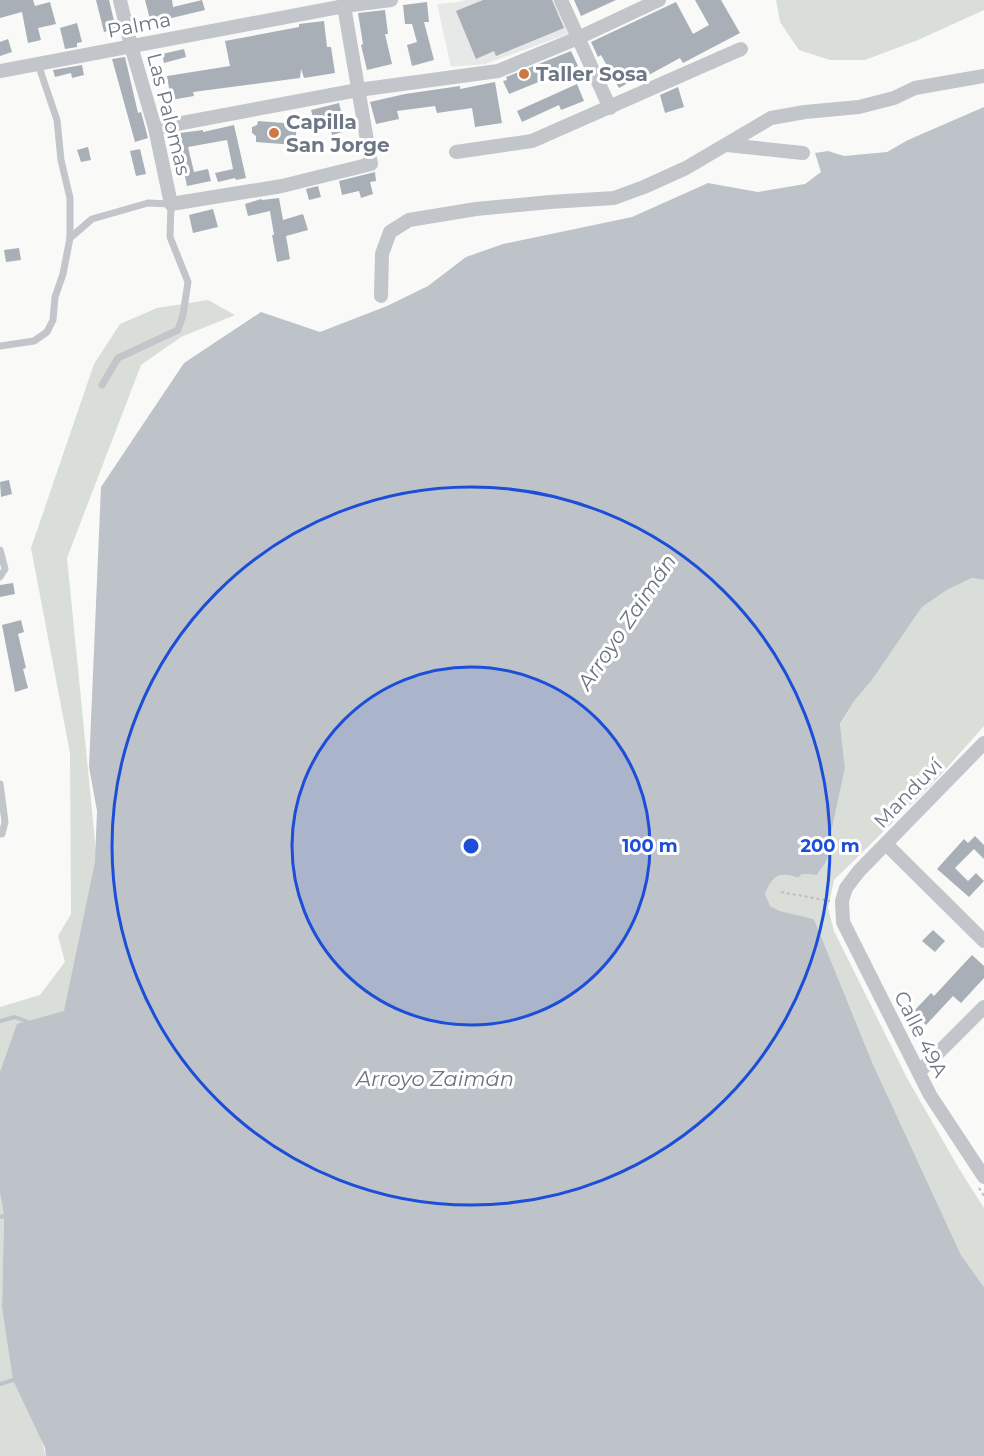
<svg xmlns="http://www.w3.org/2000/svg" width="984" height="1456" font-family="Montserrat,sans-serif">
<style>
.built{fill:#e7e9e8}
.green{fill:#d9ded8}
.water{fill:#bdc3c9}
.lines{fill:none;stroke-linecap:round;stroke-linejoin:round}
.stream{stroke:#bdc3c9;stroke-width:4}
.building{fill:#a9afb6}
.path{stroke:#bcbec1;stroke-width:2;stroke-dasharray:3 3;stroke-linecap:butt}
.lane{stroke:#c2c5c9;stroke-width:7}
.street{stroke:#c2c5c9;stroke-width:14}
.ring{fill:none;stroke:#1d4ed8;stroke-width:3}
.poi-dot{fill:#cd7845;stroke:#fff;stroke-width:2}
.labels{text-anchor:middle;stroke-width:6;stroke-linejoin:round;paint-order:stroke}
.street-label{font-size:20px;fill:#6d7785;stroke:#fff}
.poi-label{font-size:20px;font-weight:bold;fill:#6d7785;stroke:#fff;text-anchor:start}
.water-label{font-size:21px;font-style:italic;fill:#69767f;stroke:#fff}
.centre{fill:#1d4ed8;stroke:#fff;stroke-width:3}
.ring-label{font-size:18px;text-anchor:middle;font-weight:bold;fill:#1d4ed8;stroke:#fff;stroke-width:6;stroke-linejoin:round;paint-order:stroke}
</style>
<rect width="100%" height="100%" fill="#f9faf8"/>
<path class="built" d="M465 0H554L568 34 485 64 451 67 437 4 459 2Z"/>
<g class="green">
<path d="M776 0H984V10L918 40 865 60H830L799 50 780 22Z"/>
<path d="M208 300 235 315 181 337 141 365 67 558 105 941 64 1011 0 1076V1007L40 995 65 962 58 936 71 914 70 753 31 548 94 364 120 324 157 308Z"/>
<path d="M972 578 984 580V726L936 780 834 880 828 908 834 931 907 1078 958 1167 984 1208V1287L961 1255 872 1062 814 919 780 911 769 906 765 894C773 875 778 871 798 878L802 874 817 875 826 862 832 846 830 838 845 768 840 725 855 700 872 680 922 607 947 590Z"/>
<path d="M0 1193 4 1216 2 1307 46 1456H0Z"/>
</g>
<path class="water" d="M984 107V580L972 578 947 590 922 607 872 680 855 700 840 724 845 768 830 838 832 846 826 862 817 875 802 874 798 878C779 871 773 875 765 894L770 906 780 911 814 919 872 1062 961 1255 984 1287V1456H46L45 1448 13 1380 2 1307 4 1216 0 1193V1072L17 1024 64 1011 95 862 97 811 89 767 101 487 184 363 261 312 320 332 387 306 428 286 466 257 503 244 632 217 708 183 758 192 805 184 821 172 815 153 828 151 844 156 887 152 908 140Z"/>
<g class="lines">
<g class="stream">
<path d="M0 1021 15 1017 28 1022"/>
<path d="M0 1217 4 1216"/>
<path d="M0 1384 13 1380"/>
</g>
</g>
<g class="building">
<path d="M0 0H33L35 6 50 2 56 24 38 28 41 40 28 43 22 12 0 18Z"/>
<path d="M96 0H109L116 29 104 32Z"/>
<path d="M145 0H172L173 7 202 0 205 10 151 23Z"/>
<path d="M483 0H552L564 28 496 56 494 51 476 59 456 11Z"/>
<path d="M574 0H616L581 16Z"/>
<path d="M695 0H721L740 33 683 63 680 58 645 77 644 74 619 88 601 55 598 57 591 42 676 2 693 34 709 25Z"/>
<path d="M427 2 429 22H424L434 60 412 66 407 45 417 42 412 24H405L403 5Z"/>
<path d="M385 10 388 34H385L392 64 367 70 361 45 363 44 358 13Z"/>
<path d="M324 21 327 47H331L335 73 304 78 301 69 300 78 193 92 194 96 171 100 167 76 230 66 225 41 299 27V24Z"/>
<path d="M77 23 82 42 77 43V47L65 49 60 28Z"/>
<path d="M8 39 12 52 0 56V42Z"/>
<path d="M184 49 186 57 164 63 162 54Z"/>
<path d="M571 51 578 66 509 94 503 81 507 80 506 77Z"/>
<path d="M125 57 138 113 141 112 148 138 135 142 112 59Z"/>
<path d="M82 65 84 75 72 78 71 73 55 77 53 70Z"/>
<path d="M495 82 502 123 475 127 472 108 437 113 435 106 397 111 399 119 376 124 370 102 405 94 460 86V89Z"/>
<path d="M577 84 584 101 561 110 559 105 522 122 517 111Z"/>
<path d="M678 87 684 107 665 113 660 95Z"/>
<path d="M339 103 346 131 332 135 328 118 314 121 311 110Z"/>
<path d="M258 121 297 124 295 145 256 142V136L252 133V127L257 125Z"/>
<path d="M234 125 246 178 236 180 235 178 218 182 215 173 233 169 227 140 188 147 194 172 208 169 211 181 187 186 184 172H182L179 160 182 159 179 146H182L180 133 203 130V132Z"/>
<path d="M88 147 91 160 81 162 77 150Z"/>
<path d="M140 149 146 174 136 176 130 151Z"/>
<path d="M375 172 376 181 370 182 373 194 361 198 359 191 342 195 339 181Z"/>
<path d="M318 186 321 197 309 200 306 189Z"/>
<path d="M279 198 283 220 303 214 308 230 286 236 290 259 277 262 272 235H274L270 211 248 216 245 204 261 199 262 200Z"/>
<path d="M213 209 218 227 193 233 189 215Z"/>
<path d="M19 248 21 260 6 262 4 250Z"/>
<path d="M9 480 12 494 1 497 0 482Z"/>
<path d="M13 583 15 594 0 597V585Z"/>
<path d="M21 620 24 632 18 634 26 668 23 669 28 688 15 692 2 625Z"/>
<path d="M975 836 984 845V859L969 844 974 849 955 868 968 881 976 873 984 881 969 897 937 869 964 839 968 843Z"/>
<path d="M933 930 945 941 935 952 922 941Z"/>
<path d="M972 955 984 966V978L961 1003 953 996 926 1025 913 1012 931 993 934 996Z"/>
</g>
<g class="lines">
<g class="path">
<path d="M781 892 830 901"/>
<path d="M979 1188 984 1196"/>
</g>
<g class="lane">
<path d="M70 238 92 219 148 203 171 204 170 237 188 282 183 315 178 330 118 358 102 385"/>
<path d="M0 346 34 341 47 332 53 320 55 297 63 274 70 238V198L61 160 57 120 38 64"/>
<path d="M0 550 5 569 0 577"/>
<path d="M0 784 5 822 2 834H0"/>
</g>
<g class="street">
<path d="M120 0 131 46 155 128 171 204 282 186 371 164 344 6"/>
<path d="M561 0 610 108"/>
<path d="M0 71 344 6 391 0"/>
<path d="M155 128 358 90 498 71 578 38 659 0"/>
<path d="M727 145 803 153"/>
<path d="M456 152 532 141 741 49"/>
<path d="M381 296 382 254 390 232 409 220 476 209 550 202 614 198 644 187 686 168 771 118 805 112 859 107 894 98 915 88 984 76"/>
<path d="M984 743 859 871 846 888 842 901 843 922 930 1095 984 1177"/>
<path d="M886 844 984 941"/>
<path d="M919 1072 984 1007"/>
</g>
</g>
<circle cx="471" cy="846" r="179" fill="#1d4ed8" fill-opacity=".12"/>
<g class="ring">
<circle cx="471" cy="846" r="179"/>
<circle cx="471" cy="846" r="359"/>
</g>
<g class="poi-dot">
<circle cx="524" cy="74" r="6"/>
<circle cx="274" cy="133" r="6"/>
</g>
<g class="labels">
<g class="street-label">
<text transform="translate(139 25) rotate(-11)" y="7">Palma</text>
<text transform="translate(169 114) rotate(76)" y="7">Las Palomas</text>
<text transform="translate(908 793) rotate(-46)" y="7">Manduví</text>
<text transform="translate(921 1034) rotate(63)" y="7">Calle 49A</text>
</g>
<g class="poi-label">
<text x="536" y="81">Taller Sosa</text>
<text x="286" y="129">Capilla<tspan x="286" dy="23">San Jorge</tspan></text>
</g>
<g class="water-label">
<text transform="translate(627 622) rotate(-56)" y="7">Arroyo Zaimán</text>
<text x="435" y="1086">Arroyo Zaimán</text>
</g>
</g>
<circle cx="471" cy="846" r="9" class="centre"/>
<g class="ring-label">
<text x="650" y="852">100 m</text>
<text x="830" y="852">200 m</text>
</g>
</svg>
